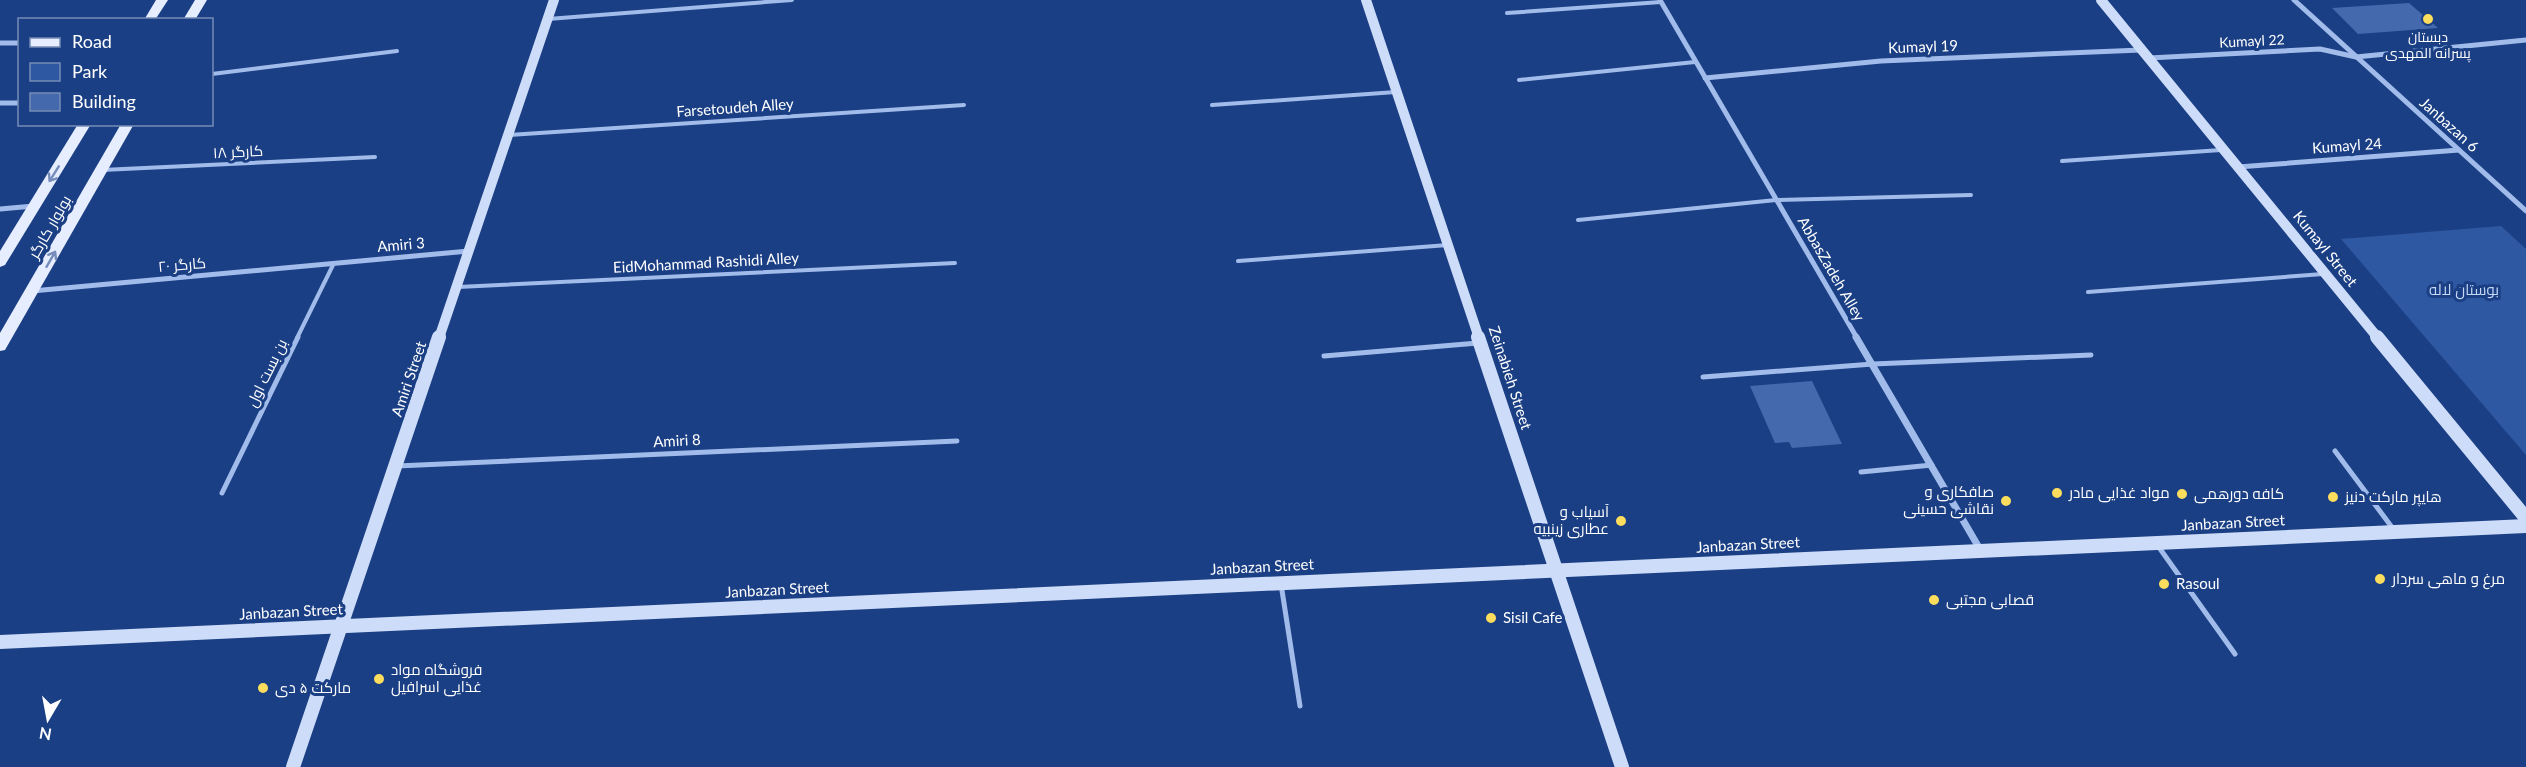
<svg xmlns="http://www.w3.org/2000/svg" width="2526" height="767" font-family="Lato,Cairo,sans-serif">
<style>
.green{fill:#2e58a2}
.building{fill:#4469ad}
.lines{fill:none;stroke-linecap:round;stroke-linejoin:round}
.lane-far1{stroke:#a1bceb;stroke-width:4}
.lane{stroke:#a1bceb;stroke-width:5}
.street-far1{stroke:#a1bceb;stroke-width:5}
.street{stroke:#a1bceb;stroke-width:7}
.secondary-far1{stroke:#cddcf8;stroke-width:10}
.secondary{stroke:#cddcf8;stroke-width:14}
.primary{fill:#e6edff;fill-rule:evenodd}
.oneway{stroke:#768dbb}
.poi-dot{fill:#fcdd5e;stroke:#1b3f84;stroke-width:2}
.labels{text-anchor:middle;stroke-width:6;stroke-linejoin:round;paint-order:stroke}
.far-poi-label{font-size:14px;fill:#fff;stroke:#1b3f84}
.far-street-label{font-size:14px;fill:#fff;stroke:#1b3f84}
.street-label{font-size:15px;fill:#fff;stroke:#1b3f84}
.park-label{font-size:15px;fill:#c6d8f8;stroke:#1b3f84}
.poi-label{font-size:15px;fill:#fff;stroke:#1b3f84;text-anchor:start}
</style>
<rect width="100%" height="100%" fill="#1b3f84"/>
<path class="green" d="M2501 226 2526 249V455L2341 239Z"/>
<g class="building">
<path d="M2409 3 2438 28 2358 34 2332 8Z"/>
<path d="M1812 381 1842 444 1792 448 1789 442 1775 443 1750 386Z"/>
</g>
<g class="lines">
<g class="lane-far1">
<path d="M1507 13 1661 2"/>
<path d="M548 19 792 0"/>
<path d="M212 74 397 51"/>
<path d="M1519 80 1695 62"/>
<path d="M1212 105 1396 92"/>
<path d="M509 135 964 105"/>
<path d="M2062 161 2221 150"/>
<path d="M102 170 375 157"/>
<path d="M1578 220 1776 200 1971 195"/>
<path d="M1238 261 1448 245"/>
<path d="M458 287 955 263"/>
<path d="M2088 292 2323 274"/>
<path d="M297 338 334 263"/>
</g>
<g class="lane">
<path d="M1324 356 1478 343"/>
<path d="M1703 377 1873 364 2091 355"/>
<path d="M2335 451 2394 530"/>
<path d="M397 466 957 441"/>
<path d="M1861 472 1932 465"/>
<path d="M222 493 298 337"/>
<path d="M2158 546 2235 654"/>
<path d="M1281 584 1300 706"/>
</g>
<g class="street-far1">
<path d="M1660 0 1857 338"/>
<path d="M2294 0 2526 211"/>
<path d="M0 43H20"/>
<path d="M2149 58 2320 49 2356 57 2526 40"/>
<path d="M1705 78 1881 61 2141 50"/>
<path d="M0 103H20"/>
<path d="M2238 167 2459 150"/>
<path d="M0 209 34 206"/>
<path d="M32 291 469 251"/>
</g>
<path class="street" d="M1856 337 1981 551"/>
<g class="secondary-far1">
<path d="M1366 0 1479 338"/>
<path d="M2101 0 2378 338"/>
<path d="M439 338 554 0"/>
</g>
<g class="secondary">
<path d="M1478 337 1622 767"/>
<path d="M2377 337 2526 518"/>
<path d="M0 642 2526 526"/>
<path d="M293 767 439 337"/>
</g>
<g class="primary">
<path d="M156 0H168L155 20H144Z"/>
<path d="M195 0H207L195 20H183Z"/>
<path d="M78 124H91L5 265 0 267V251Z"/>
<path d="M121 124H134L5 350 0 351V333Z"/>
</g>
</g>
<defs><path id="oneway-shaft" d="M-6 0H5M1.5-3L5.5 0L1.5 3" fill="none" stroke-width="1.6" stroke-linecap="round" stroke-linejoin="round" transform="scale(1.5)"/></defs>
<g class="oneway">
<use href="#oneway-shaft" transform="translate(54 174) rotate(122)"/>
<use href="#oneway-shaft" transform="translate(51 259) rotate(-60)"/>
</g>
<g class="poi-dot">
<circle cx="2428" cy="19" r="6"/>
<circle cx="2057" cy="493" r="6"/>
<circle cx="2182" cy="494" r="6"/>
<circle cx="2333" cy="497" r="6"/>
<circle cx="2006" cy="501" r="6"/>
<circle cx="1621" cy="521" r="6"/>
<circle cx="2380" cy="579" r="6"/>
<circle cx="2164" cy="584" r="6"/>
<circle cx="1934" cy="600" r="6"/>
<circle cx="1491" cy="618" r="6"/>
<circle cx="379" cy="679" r="6"/>
<circle cx="263" cy="688" r="6"/>
</g>
<g class="labels">
<g class="far-poi-label">
<text x="2428" y="42">دبستان<tspan x="2428" dy="16">پسرانه المهدی</tspan></text>
</g>
<g class="far-street-label">
<text transform="translate(2252 41) rotate(-3)" y="5">Kumayl 22</text>
</g>
<g class="street-label">
<text transform="translate(1923 47) rotate(-2)" y="5">Kumayl 19</text>
<text transform="translate(735 108) rotate(-4)" y="5">Farsetoudeh Alley</text>
<text transform="translate(2449 125) rotate(42)" y="5">Janbazan 6</text>
<text transform="translate(2347 146) rotate(-4)" y="5">Kumayl 24</text>
<text transform="translate(238 152) rotate(-3)" y="5">کارگر ۱۸</text>
<text transform="translate(50 227) rotate(-60)" y="5">بولوار کارگر</text>
<text transform="translate(401 245) rotate(-5)" y="5">Amiri 3</text>
<text transform="translate(2325 249) rotate(51)" y="5">Kumayl Street</text>
<text transform="translate(706 263) rotate(-3)" y="5">EidMohammad Rashidi Alley</text>
<text transform="translate(182 265) rotate(-5)" y="5">کارگر ۲۰</text>
<text transform="translate(1831 269) rotate(60)" y="5">AbbasZadeh Alley</text>
<text transform="translate(267 373) rotate(-64)" y="5">بن بست اول</text>
<text transform="translate(1510 378) rotate(72)" y="5">Zeinabieh Street</text>
<text transform="translate(409 379) rotate(-71)" y="5">Amiri Street</text>
<text transform="translate(677 441) rotate(-3)" y="5">Amiri 8</text>
<text transform="translate(2233 523) rotate(-3)" y="5">Janbazan Street</text>
<text transform="translate(1748 545) rotate(-3)" y="5">Janbazan Street</text>
<text transform="translate(1262 567) rotate(-3)" y="5">Janbazan Street</text>
<text transform="translate(777 590) rotate(-3)" y="5">Janbazan Street</text>
<text transform="translate(291 612) rotate(-3)" y="5">Janbazan Street</text>
</g>
<g class="park-label">
<text x="2464" y="295">بوستان لاله</text>
</g>
<g class="poi-label">
<text x="1994" y="497" text-anchor="end">صافکاری و<tspan x="1994" dy="17">نقاشی حسینی</tspan></text>
<text x="2069" y="498">مواد غذایی مادر</text>
<text x="2194" y="499">کافه دورهمی</text>
<text x="2345" y="502">هایپر مارکت دنیز</text>
<text x="1609" y="517" text-anchor="end">آسیاب و<tspan x="1609" dy="17">عطاری زینبیه</tspan></text>
<text x="2392" y="584">مرغ و ماهی سردار</text>
<text x="2176" y="589">Rasoul</text>
<text x="1946" y="605">قصابی مجتبی</text>
<text x="1503" y="623">Sisil Cafe</text>
<text x="391" y="675">فروشگاه مواد<tspan x="391" dy="17">غذایی اسرافیل</tspan></text>
<text x="275" y="693">مارکت ۵ دی</text>
</g>
</g>
<rect x="18" y="18" width="195" height="108" fill="#1b3f84" stroke="#768cb5" stroke-width="1.5"/>
<rect x="30" y="38" width="30" height="9" fill="#e6edff" stroke="#768cb5" stroke-width="1.5"/>
<text x="72" y="48" font-size="18" fill="#ffffff">Road</text>
<rect x="30" y="63" width="30" height="18" fill="#2e58a2" stroke="#768cb5" stroke-width="1.5"/>
<text x="72" y="78" font-size="18" fill="#ffffff">Park</text>
<rect x="30" y="93" width="30" height="18" fill="#4469ad" stroke="#768cb5" stroke-width="1.5"/>
<text x="72" y="108" font-size="18" fill="#ffffff">Building</text>
<g transform="translate(48 719) rotate(190)" stroke="#1b3f84" stroke-width="4.5" paint-order="stroke">
<path d="M0-4.5L10 22L0 15L-10 22Z" fill="#ffffff"/>
<text y="-9" font-size="16" font-weight="bold" text-anchor="middle" fill="#ffffff">N</text>
</g>
</svg>
